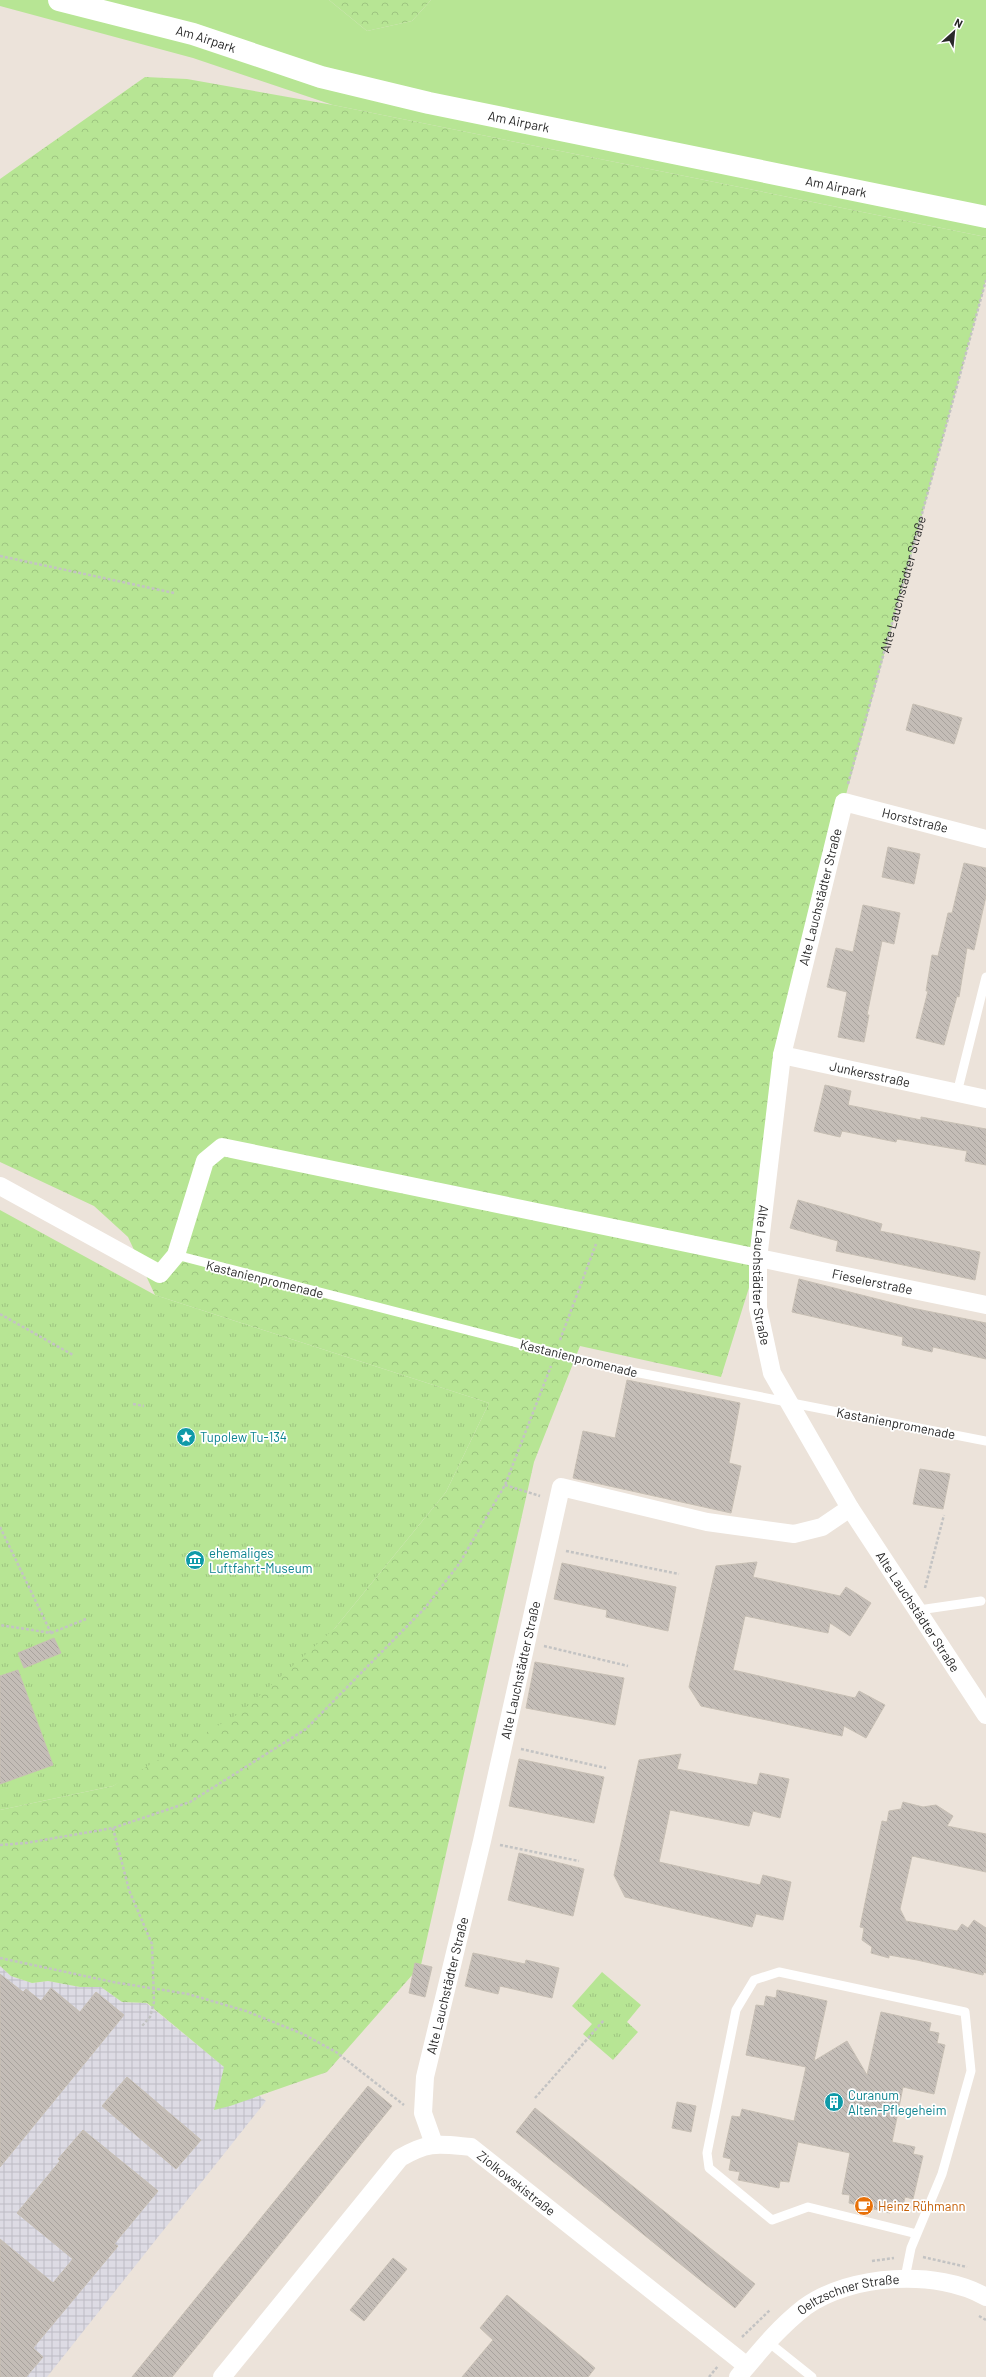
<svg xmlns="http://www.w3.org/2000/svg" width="986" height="2377" font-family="Barlow,sans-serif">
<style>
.industrial{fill:url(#industrial-grid)}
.grass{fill:#b7e594}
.forest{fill:url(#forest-crowns)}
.park{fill:url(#park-tufts)}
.building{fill:url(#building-back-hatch);stroke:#c7bfb4}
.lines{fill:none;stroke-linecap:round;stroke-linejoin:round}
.path{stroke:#c3c3c3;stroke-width:2.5;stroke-dasharray:3 2;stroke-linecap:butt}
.lane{stroke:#fff;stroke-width:9}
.street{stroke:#fff;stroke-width:18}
.secondary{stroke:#fff;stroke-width:22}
.labels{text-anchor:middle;stroke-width:3.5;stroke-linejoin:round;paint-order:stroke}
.street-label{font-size:13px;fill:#292929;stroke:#fff}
.culture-label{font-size:13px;fill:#0d838f;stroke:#fff;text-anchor:start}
.food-label{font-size:13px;fill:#c56008;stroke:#fff;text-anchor:start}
</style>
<defs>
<pattern id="industrial-grid" width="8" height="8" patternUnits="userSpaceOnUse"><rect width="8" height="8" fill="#dddbe4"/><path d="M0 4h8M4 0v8" fill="none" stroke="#bebcc4"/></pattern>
<pattern id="forest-crowns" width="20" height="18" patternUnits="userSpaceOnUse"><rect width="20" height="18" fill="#b7e594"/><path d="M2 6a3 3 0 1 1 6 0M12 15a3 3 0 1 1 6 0" fill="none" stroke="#9dc480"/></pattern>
<pattern id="park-tufts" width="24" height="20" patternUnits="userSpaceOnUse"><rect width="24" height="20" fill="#b7e594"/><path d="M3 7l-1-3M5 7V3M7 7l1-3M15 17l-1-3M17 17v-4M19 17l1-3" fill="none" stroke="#9dc480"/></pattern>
<pattern id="building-back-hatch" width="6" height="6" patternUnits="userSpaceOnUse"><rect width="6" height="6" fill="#c4bdb7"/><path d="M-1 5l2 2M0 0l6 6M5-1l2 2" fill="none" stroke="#a8a29d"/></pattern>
</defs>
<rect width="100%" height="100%" fill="#ece3da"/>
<path class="industrial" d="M0 1966 11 1976 32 1983 48 1981 80 1987H101L122 2002 146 2003 266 2101 47 2377H0Z"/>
<path class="grass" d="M0 0H329L367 31 412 21 431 0H986V237L333 105 193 58 0 6Z"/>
<g class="forest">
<path d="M329 0H431L412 21 367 31Z"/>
<path d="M145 77 187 79 333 105 986 237V280L844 802 782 1055 758 1259 721 1377 580 1346 534 1462 421 1965 327 2072 230 2106 214 2110 224 2067 147 2003 122 2002 101 1987H80L48 1981 32 1983 11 1976 0 1966V1810L113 1786 335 1628 446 1492 489 1403 155 1295 128 1237 94 1206 0 1162V179Z"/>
</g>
<g class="park">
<path d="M0 1210 155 1295 489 1403 446 1492 335 1628 240 1713 113 1786 0 1810Z"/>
<path d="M602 1972 641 2005 627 2022 638 2032 613 2060 583 2034 592 2024 572 2006Z"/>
</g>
<g class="building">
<path d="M913 704 962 718 954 744 906 730Z"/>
<path d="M888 847 920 854 914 884 882 877Z"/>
<path d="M964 863 986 868V896L974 950 967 948 959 997 957 996 944 1045 916 1038 928 991H926L932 955 938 956 948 913H952Z"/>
<path d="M863 905 900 913 894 944 882 941 867 1015H869L864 1042 838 1037 847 992 827 987 836 948 853 952Z"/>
<path d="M825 1085 851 1091 848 1105 921 1120V1117L986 1129V1165L965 1161 967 1151 897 1139 896 1142 842 1131 840 1137 814 1131Z"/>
<path d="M798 1200 882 1224 880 1231 980 1252 975 1280 836 1251 838 1241 790 1228Z"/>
<path d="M799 1279 912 1308 986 1323V1359L933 1347 932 1352 902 1345 903 1337 792 1312Z"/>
<path d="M627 1380 740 1403 729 1463 741 1466 731 1513 573 1478 583 1431 615 1438Z"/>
<path d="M920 1469 950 1474 943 1509 913 1504Z"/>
<path d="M757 1562 753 1577 840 1596 846 1587 871 1603 850 1636 830 1623 828 1633 745 1616 733 1670 855 1698 859 1691 885 1705 866 1738 844 1726 842 1736 701 1706 689 1687 716 1566Z"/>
<path d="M562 1563 676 1587 668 1631 606 1617 607 1610 554 1599Z"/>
<path d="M54 1638 61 1653 24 1668 18 1653Z"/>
<path d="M535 1662 624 1678 615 1725 526 1708Z"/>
<path d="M18 1670 53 1765 0 1784V1676Z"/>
<path d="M681 1754 677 1769 757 1785 760 1773 789 1779 780 1818 753 1811 749 1826 670 1810 659 1862 760 1885 763 1875 791 1882 783 1920 756 1914 752 1927 625 1897 614 1875 639 1760Z"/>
<path d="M519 1759 604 1777 594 1823 509 1806Z"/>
<path d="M903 1802 923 1807 936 1805 953 1816 947 1826 986 1834V1872L912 1856 900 1909 906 1921 957 1931 962 1924 968 1928 974 1920 986 1928V1973L984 1972 983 1975 917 1960 889 1955V1958L871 1953 872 1947 862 1940 864 1928 860 1927 882 1821 887 1822 889 1811 901 1809Z"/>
<path d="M519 1853 584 1869 573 1916 508 1900Z"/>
<path d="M473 1953 525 1964 526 1960 559 1968 552 1998 500 1986 498 1994 465 1986Z"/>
<path d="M415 1963 432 1967 425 1997 409 1993Z"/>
<path d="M0 1974 23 1992 26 1989 41 2001 51 1988 80 2012 96 1992 124 2015 0 2167Z"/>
<path d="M777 1990 827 2001 814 2061 847 2041 867 2075 881 2012 931 2023 929 2031 939 2033 937 2043 945 2045 934 2094 903 2087 892 2142 915 2147 913 2154 923 2156 913 2199 905 2197 903 2206 892 2204 890 2213 849 2203 850 2195 842 2194 850 2153 798 2142 789 2182 780 2181 779 2188 738 2180 740 2172 729 2170 731 2159 723 2157 732 2116 740 2117 742 2109 794 2121 806 2067 746 2055 756 2005 764 2006 766 1996 776 1998Z"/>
<path d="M127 2077 201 2140 176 2169 102 2106Z"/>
<path d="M368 2086 392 2106 172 2377H132Z"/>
<path d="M677 2102 696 2106 691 2132 672 2128Z"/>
<path d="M535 2108 755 2284 735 2308 516 2132Z"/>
<path d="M83 2130 158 2191 114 2244 118 2246 33 2348 43 2357 26 2377H0V2239L53 2283 73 2259 17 2213 60 2161 58 2159Z"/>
<path d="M393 2258 407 2269 364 2321 350 2310Z"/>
<path d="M507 2295 595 2368 588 2377H462L493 2340 480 2328Z"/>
</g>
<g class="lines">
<g class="path">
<path d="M0 556 174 593"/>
<path id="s1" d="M848 784 986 280"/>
<path d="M0 1314 73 1355"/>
<path d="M560 1340 596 1244"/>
<path d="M133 1404 144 1406"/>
<path d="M505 1485 540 1496"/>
<path d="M0 1527 51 1633 0 1625"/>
<path d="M566 1551 679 1574"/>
<path d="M925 1588 944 1515"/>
<path d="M51 1633 86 1619"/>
<path d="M544 1646 628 1666"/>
<path d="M521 1749 606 1768"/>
<path d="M113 1828 129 1890 152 1944 154 2002 150 2017 142 2026"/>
<path d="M0 1845 26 1843 113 1828 190 1802 306 1729 425 1608 459 1564 505 1485 551 1366"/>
<path d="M500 1845 579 1861"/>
<path d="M0 1958 113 1982 188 1994 246 2011 303 2034 336 2052 404 2105"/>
<path d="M535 2098 604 2020"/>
<path d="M923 2257 967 2267"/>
<path d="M872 2261 894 2258"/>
<path d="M979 2316 986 2320"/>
<path d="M742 2337 770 2310"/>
<path d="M709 2377 718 2366"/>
</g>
<g class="lane">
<path d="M957 1093 986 977"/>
<path d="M176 1255 614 1368 986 1441"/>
<path d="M919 1610 981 1601"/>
<path d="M905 2278 911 2248 942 2174 971 2071 965 2012 779 1972 754 1980 736 2010 707 2153 709 2168 772 2220 808 2207 917 2234"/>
<path d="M767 2341 812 2377"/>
</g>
<g class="street">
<path id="s2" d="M986 839 844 802 782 1055 758 1259V1308L772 1373 850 1508 986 1715"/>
<path id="s3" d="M782 1055 986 1099"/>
<path id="s4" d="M0 1186 160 1274 176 1255 205 1161 222 1147 986 1305"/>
<path id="s5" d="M434 2144 423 2113 425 2077 482 1841 561 1487 707 1522 794 1534 822 1527 850 1508"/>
<path id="s6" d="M222 2377 400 2158C429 2141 438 2144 471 2147L747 2366"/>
<path id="s7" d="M738 2377C759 2352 779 2327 805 2307 850 2274 938 2269 986 2297"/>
</g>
<path class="secondary" id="s8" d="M59 0 193 34 321 77 429 103 986 217"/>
</g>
<defs>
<g id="sight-disc" transform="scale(1)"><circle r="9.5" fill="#0f9aa8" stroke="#fff"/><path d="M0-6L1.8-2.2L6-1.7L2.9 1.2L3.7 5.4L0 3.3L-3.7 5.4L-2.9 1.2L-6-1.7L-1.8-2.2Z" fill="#fff"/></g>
<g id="museum-disc" transform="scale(1)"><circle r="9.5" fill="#0f9aa8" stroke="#fff"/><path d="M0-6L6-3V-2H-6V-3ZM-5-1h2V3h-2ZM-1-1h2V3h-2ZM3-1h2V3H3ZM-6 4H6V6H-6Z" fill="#fff"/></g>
<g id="building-disc" transform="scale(1)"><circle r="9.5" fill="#0f9aa8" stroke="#fff"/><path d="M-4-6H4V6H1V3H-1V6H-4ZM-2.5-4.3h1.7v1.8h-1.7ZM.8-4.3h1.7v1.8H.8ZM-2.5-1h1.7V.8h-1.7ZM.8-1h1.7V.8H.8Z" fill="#fff"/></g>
<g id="cafe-disc" transform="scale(1)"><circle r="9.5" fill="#e8710a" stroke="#fff"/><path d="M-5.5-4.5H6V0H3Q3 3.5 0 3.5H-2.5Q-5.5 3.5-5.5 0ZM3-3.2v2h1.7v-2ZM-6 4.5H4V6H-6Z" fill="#fff"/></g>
</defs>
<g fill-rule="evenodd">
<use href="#sight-disc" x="186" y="1437"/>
<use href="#museum-disc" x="195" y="1560"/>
<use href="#building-disc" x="834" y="2102"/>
<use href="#cafe-disc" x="864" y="2206"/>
</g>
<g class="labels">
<g class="street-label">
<text dy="5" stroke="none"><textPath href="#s8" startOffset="152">Am Airpark</textPath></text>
<text dy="5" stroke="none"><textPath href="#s8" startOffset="476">Am Airpark</textPath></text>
<text dy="5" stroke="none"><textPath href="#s8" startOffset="800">Am Airpark</textPath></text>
<text dy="5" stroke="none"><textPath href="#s1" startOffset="207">Alte Lauchstädter Straße</textPath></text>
<text transform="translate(915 820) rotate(14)" y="5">Horststraße</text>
<text transform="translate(820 897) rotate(-76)" y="5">Alte Lauchstädter Straße</text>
<text dy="5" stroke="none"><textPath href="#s3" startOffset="90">Junkersstraße</textPath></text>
<text dy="5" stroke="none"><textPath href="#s2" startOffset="629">Alte Lauchstädter Straße</textPath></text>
<text transform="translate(265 1279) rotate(14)" y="5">Kastanienpromenade</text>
<text dy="5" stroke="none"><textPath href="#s4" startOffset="992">Fieselerstraße</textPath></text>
<text transform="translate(579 1358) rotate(14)" y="5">Kastanienpromenade</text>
<text transform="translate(896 1423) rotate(11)" y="5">Kastanienpromenade</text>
<text dy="5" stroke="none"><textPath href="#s2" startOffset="1008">Alte Lauchstädter Straße</textPath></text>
<text dy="5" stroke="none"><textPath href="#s5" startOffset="487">Alte Lauchstädter Straße</textPath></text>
<text dy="5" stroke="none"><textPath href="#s5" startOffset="163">Alte Lauchstädter Straße</textPath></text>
<text dy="5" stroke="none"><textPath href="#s6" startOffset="414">Ziolkowskistraße</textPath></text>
<text dy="5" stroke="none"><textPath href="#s7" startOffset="143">Oeltzschner Straße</textPath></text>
</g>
<g class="culture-label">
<text x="200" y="1442">Tupolew Tu-134</text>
<text x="209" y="1558">ehemaliges<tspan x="209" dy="15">Luftfahrt-Museum</tspan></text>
<text x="848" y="2100">Curanum<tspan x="848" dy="15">Alten-Pflegeheim</tspan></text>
</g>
<g class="food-label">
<text x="878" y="2211">Heinz Rühmann</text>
</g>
</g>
<g transform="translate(954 32) rotate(27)" stroke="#ffffff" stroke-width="3" paint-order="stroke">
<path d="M0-3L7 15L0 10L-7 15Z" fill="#292929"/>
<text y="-6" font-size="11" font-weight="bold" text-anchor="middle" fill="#292929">N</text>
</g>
</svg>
